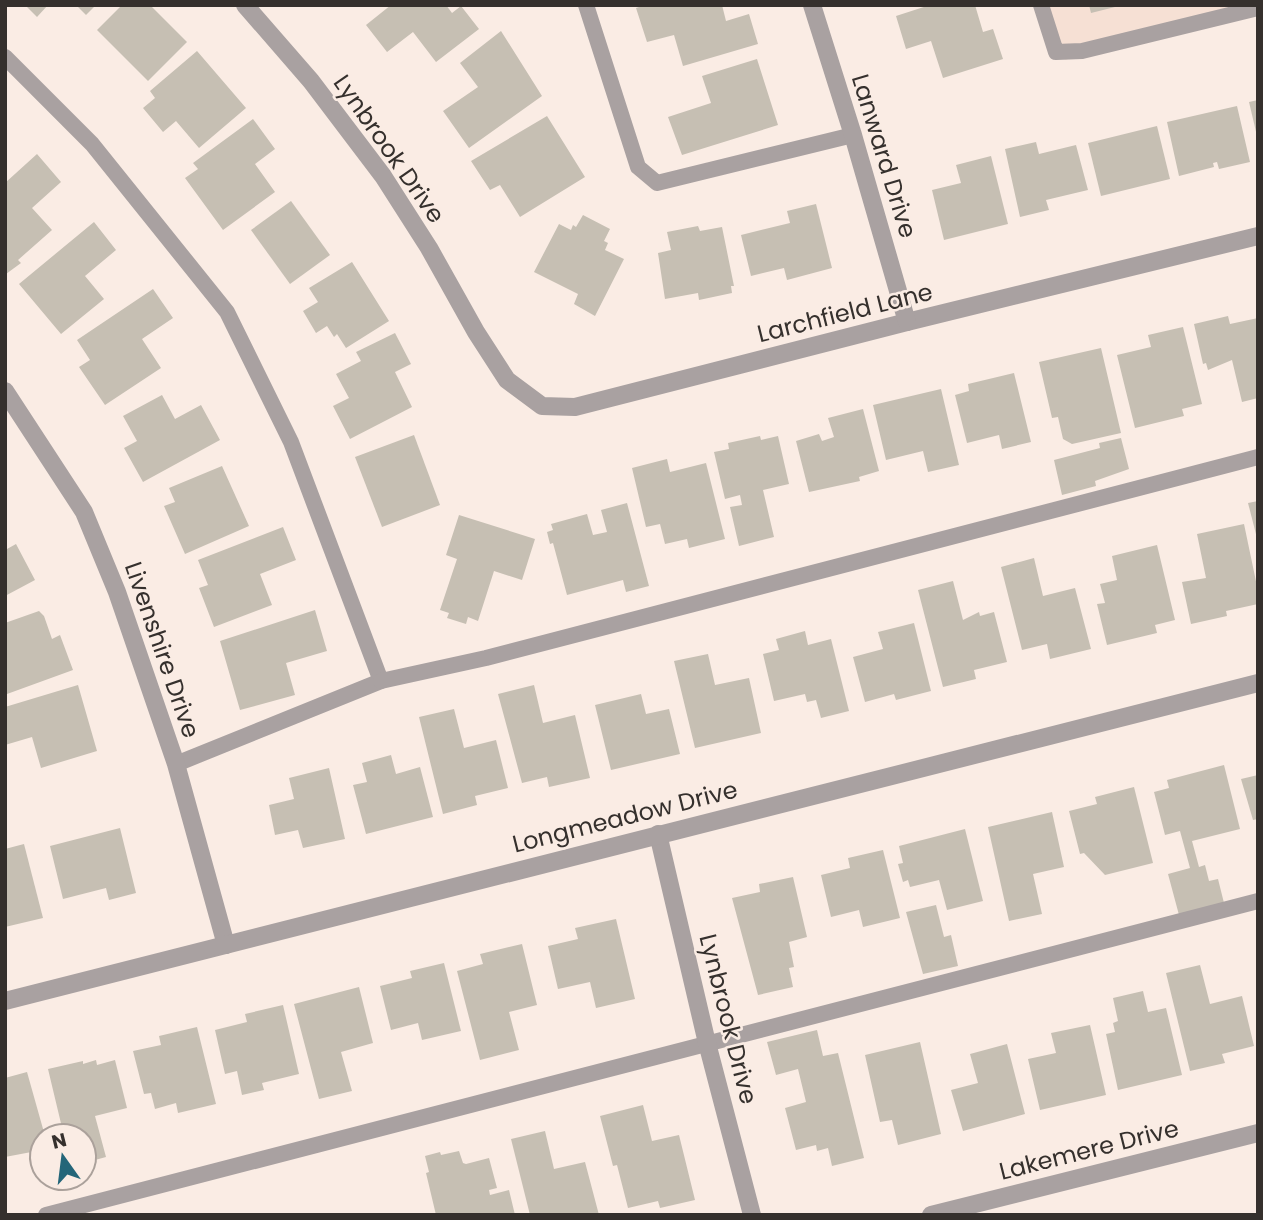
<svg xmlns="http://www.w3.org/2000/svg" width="1263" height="1220" font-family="Poppins,sans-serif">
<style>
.built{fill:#f6e0d4}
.building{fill:#c6bfb3}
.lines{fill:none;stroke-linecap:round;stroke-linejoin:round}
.lane{stroke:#a9a1a1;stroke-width:16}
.street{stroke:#a9a1a1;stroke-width:18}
.labels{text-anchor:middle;stroke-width:5;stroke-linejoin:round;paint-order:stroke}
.street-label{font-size:24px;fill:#35302d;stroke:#faece4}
</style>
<rect width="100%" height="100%" fill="#faece4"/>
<path class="built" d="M1048 5H1252L1065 60Z"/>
<g class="building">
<path d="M25 5H48L37 17Z"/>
<path d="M76 5H96L86 15Z"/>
<path d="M122 5H150L187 42 148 81 97 30Z"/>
<path d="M391 5H446L452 13 461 6 479 29 436 62 413 32 387 52 366 25Z"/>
<path d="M645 5H722L726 21 749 14 758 44 683 66 674 35 647 42 636 8Z"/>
<path d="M930 5H975L983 32 993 29 1003 59 943 78 931 41 906 49 896 16Z"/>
<path d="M1089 5H1119V6L1091 13Z"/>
<path d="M501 31 542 96 469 148 443 111 478 87 460 63Z"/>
<path d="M197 51 246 108 199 148 176 121 163 132 143 108 155 98 150 91Z"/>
<path d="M757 59 778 125 682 155 668 117 711 103 702 76Z"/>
<path d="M1258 100V136H1257L1249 102Z"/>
<path d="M1237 106 1250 162 1219 169 1217 162 1213 163 1214 167 1179 176 1167 122Z"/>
<path d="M547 116 585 177 520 217 500 185 490 190 471 161Z"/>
<path d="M253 119 275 149 255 164 275 192 223 230 185 178 198 169 193 163Z"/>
<path d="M1157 126 1170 179 1101 196 1088 143Z"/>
<path d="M1036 142 1039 154 1076 145 1088 190 1046 200 1049 210 1020 217 1005 149Z"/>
<path d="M37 154 61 182 32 208 52 230 18 260 21 263 6 274 5 183Z"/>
<path d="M991 156 1008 224 944 240 932 190 961 183 956 165Z"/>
<path d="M291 201 330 255 290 284 251 230Z"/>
<path d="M816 204 832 268 787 280 784 268 751 276 741 235 790 223 787 211Z"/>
<path d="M583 215 610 229 604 241 608 243 605 250 624 259 595 316 574 304 578 294 534 272 559 224 571 230 573 225 576 227Z"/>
<path d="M94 222 116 250 85 276 104 299 61 334 19 284Z"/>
<path d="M698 226 700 231 722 227 734 286H731L732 293 699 300 698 293 665 299 658 253 671 250 667 232Z"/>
<path d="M352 262 389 321 346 348 337 334 334 337 327 326 316 333 303 311 318 302 309 288Z"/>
<path d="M153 289 173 318 142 339 161 368 105 405 79 367 90 360 77 340Z"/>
<path d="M1228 316 1230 324 1258 318V398L1242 402 1232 360 1208 370 1206 363 1203 364 1194 324Z"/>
<path d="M1183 327 1202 404 1182 409 1184 416 1135 428 1117 355 1151 347 1148 335Z"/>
<path d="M395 333 411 364 395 372 412 407 350 439 333 406 349 398 336 374 361 361 356 352Z"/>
<path d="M1101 348 1121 433 1072 444 1063 439 1058 417 1052 418 1039 362Z"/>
<path d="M1014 373 1031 442 1002 449 999 435 967 443 955 395 969 391 968 384Z"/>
<path d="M941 389 959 465 928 472 923 451 886 460 873 405Z"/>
<path d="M162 395 175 419 201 405 220 440 143 482 124 448 137 441 123 416Z"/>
<path d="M863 409 879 471 859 477 860 481 809 492 796 441 819 434 822 441 834 437 828 418Z"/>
<path d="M414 435 440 505 382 527 355 457Z"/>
<path d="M760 436 761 440 778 436 789 484 763 490 774 537 739 546 730 507 742 505 740 495 725 499 714 452 729 449 728 443Z"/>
<path d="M1121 438 1129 469 1095 481 1096 486 1062 495 1054 460 1100 448 1099 443Z"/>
<path d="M667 459 670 472 706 463 725 539 689 548 687 539 665 544 660 524 646 527 632 468Z"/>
<path d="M222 466 249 526 185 554 164 506 175 502 169 488Z"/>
<path d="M1258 501V538H1257L1248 503Z"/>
<path d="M627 503 649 586 626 592 623 580 567 595 553 543 550 544 547 532 553 530 551 524 587 514 593 535 607 532 601 510Z"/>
<path d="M459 515 535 539 522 580 494 571 478 621 468 617 466 624 447 618 449 613 440 610 457 559 446 555Z"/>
<path d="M1244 524 1258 591V604L1226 611 1227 616 1191 624 1182 582 1206 578 1197 534Z"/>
<path d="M283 527 296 560 260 574 272 605 214 627 199 588 208 585 198 560Z"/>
<path d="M16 544 35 580 5 596V545L7 549Z"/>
<path d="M1157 545 1175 620 1155 625 1157 633 1107 645 1097 604 1105 603 1100 584 1117 580 1112 556Z"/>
<path d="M1034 558 1043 596 1075 588 1091 649 1050 659 1047 644 1022 650 1001 567Z"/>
<path d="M953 581 963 620 979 612 980 616 994 612 1007 662 974 670 976 679 943 687 918 590Z"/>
<path d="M315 610 327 651 286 663 295 695 240 710 220 641Z"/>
<path d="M39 611 44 616 52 639 60 635 73 670 7 694 5 688V623Z"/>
<path d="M914 623 931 691 896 700 894 694 865 702 853 657 883 649 878 632Z"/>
<path d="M805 631 808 645 831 639 849 711 821 718 816 700 807 702 805 694 774 701 763 654 779 650 776 639Z"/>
<path d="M708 654 715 685 749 678 761 733 695 748 674 661Z"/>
<path d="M78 685 97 751 41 768 32 737 5 745V707Z"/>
<path d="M534 685 543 723 575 715 590 778 549 787 547 777 522 783 498 694Z"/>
<path d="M641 694 646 714 669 709 680 754 611 770 595 705Z"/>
<path d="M454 709 464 748 496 740 508 788 475 796 477 805 443 814 419 717Z"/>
<path d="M391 755 396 774 420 767 433 817 366 834 353 785 367 782 362 763Z"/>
<path d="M1224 765 1240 829 1192 841 1199 867 1205 865 1209 881 1218 879 1224 903 1179 915 1168 874 1190 868 1180 831 1165 835 1154 792 1169 788 1167 780Z"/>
<path d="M329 768 345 839 303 848 298 830 275 835 269 805 294 799 289 778Z"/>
<path d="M1258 775V819L1253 820 1241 779Z"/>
<path d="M1134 787 1153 863 1105 875 1084 853 1080 854 1069 811 1097 804 1095 797Z"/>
<path d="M1052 812 1064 867 1033 874 1042 914 1009 921 988 827Z"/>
<path d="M120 828 136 893 109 900 106 888 63 899 50 846Z"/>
<path d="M965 829 983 901 947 910 939 880 910 887 908 880 903 882 898 864 903 863 899 846Z"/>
<path d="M24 844 43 918 5 927V849Z"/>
<path d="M883 850 900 918 863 927 859 910 831 917 821 875 850 868 848 858Z"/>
<path d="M793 877 807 937 789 942 794 967 789 968 793 987 758 995 732 898 760 892 759 884Z"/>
<path d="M936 905 944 937 951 935 958 966 923 974 906 912Z"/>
<path d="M616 919 635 999 596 1008 590 982 558 989 548 946 578 939 575 928Z"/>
<path d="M522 944 537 1005 509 1012 519 1050 480 1060 457 971 483 964 480 954Z"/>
<path d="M444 963 461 1031 422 1040 418 1023 391 1030 380 986 412 978 410 971Z"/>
<path d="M1200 965 1210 1004 1242 996 1254 1046 1222 1054 1225 1063 1190 1071 1166 973Z"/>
<path d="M359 987 373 1043 341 1052 352 1091 319 1099 294 1004Z"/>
<path d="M1143 991 1148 1012 1166 1008 1182 1075 1118 1090 1106 1034 1115 1032 1113 1023 1118 1021 1113 998Z"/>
<path d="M283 1005 299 1074 262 1083 264 1090 242 1095 237 1071 225 1074 215 1030 247 1022 245 1014Z"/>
<path d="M1090 1025 1106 1095 1040 1110 1028 1059 1056 1053 1051 1033Z"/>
<path d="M197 1027 216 1104 178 1113 176 1103 155 1109 151 1093 144 1094 133 1051 161 1045 159 1036Z"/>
<path d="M817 1030 823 1056 838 1053 864 1158 832 1166 828 1148 817 1151 816 1145 796 1150 785 1108 806 1102 798 1069 776 1075 767 1042Z"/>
<path d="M920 1042 941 1134 898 1145 892 1120 880 1122 865 1055Z"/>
<path d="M1007 1044 1025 1114 963 1131 951 1090 978 1083 970 1054Z"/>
<path d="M96 1060 97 1065 115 1060 127 1108 95 1116 106 1157 84 1163V1136H64L48 1069 83 1061V1064Z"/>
<path d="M27 1072 45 1136H42V1150L5 1157V1078Z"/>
<path d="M643 1105 652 1141 679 1135 695 1200 660 1208 658 1201 628 1208 617 1165 613 1166 600 1116Z"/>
<path d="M545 1131 554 1169 585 1162 599 1215H530L511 1139Z"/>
<path d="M459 1151 463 1163 466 1164 489 1158 497 1188 489 1190 490 1195 509 1190 515 1215H436L426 1173 429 1172 425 1156 440 1152 441 1155Z"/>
</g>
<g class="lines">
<g class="lane">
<path d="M586 5 638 167 657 183 853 135"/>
<path d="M1041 5 1056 52 1082 51 1258 8"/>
<path d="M5 57 92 144 227 312 291 442 381 681 176 764"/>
<path d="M381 681 486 658 1258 457"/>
<path d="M46 1215 1258 901"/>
</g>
<g class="street">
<path d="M245 5 311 81 383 176 429 248 476 332 507 380 542 406 575 407 907 322 1258 236"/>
<path d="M812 5 853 135 907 322"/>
<path d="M5 391 84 512 117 592 176 764 226 945"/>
<path d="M658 834 707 1043 752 1215"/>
<path d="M5 1001 1258 683"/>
<path d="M931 1215 1258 1133"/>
</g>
</g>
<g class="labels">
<g class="street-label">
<text transform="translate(389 149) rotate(55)" y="8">Lynbrook Drive</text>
<text transform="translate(884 156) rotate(73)" y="8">Lanward Drive</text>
<text transform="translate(845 313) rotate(-14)" y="8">Larchfield Lane</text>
<text transform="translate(162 650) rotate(71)" y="8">Livenshire Drive</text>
<text transform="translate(625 817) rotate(-14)" y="8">Longmeadow Drive</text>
<text transform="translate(728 1019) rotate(76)" y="8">Lynbrook Drive</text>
<text transform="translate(1089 1150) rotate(-14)" y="8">Lakemere Drive</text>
</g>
</g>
<rect width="1263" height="1220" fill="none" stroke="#35302d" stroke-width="14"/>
<g transform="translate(63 1157) rotate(346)"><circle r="33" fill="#faece4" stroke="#aba19b" stroke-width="2"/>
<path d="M0-5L12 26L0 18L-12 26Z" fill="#246679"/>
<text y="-10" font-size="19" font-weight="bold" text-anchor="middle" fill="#35302d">N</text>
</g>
</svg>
